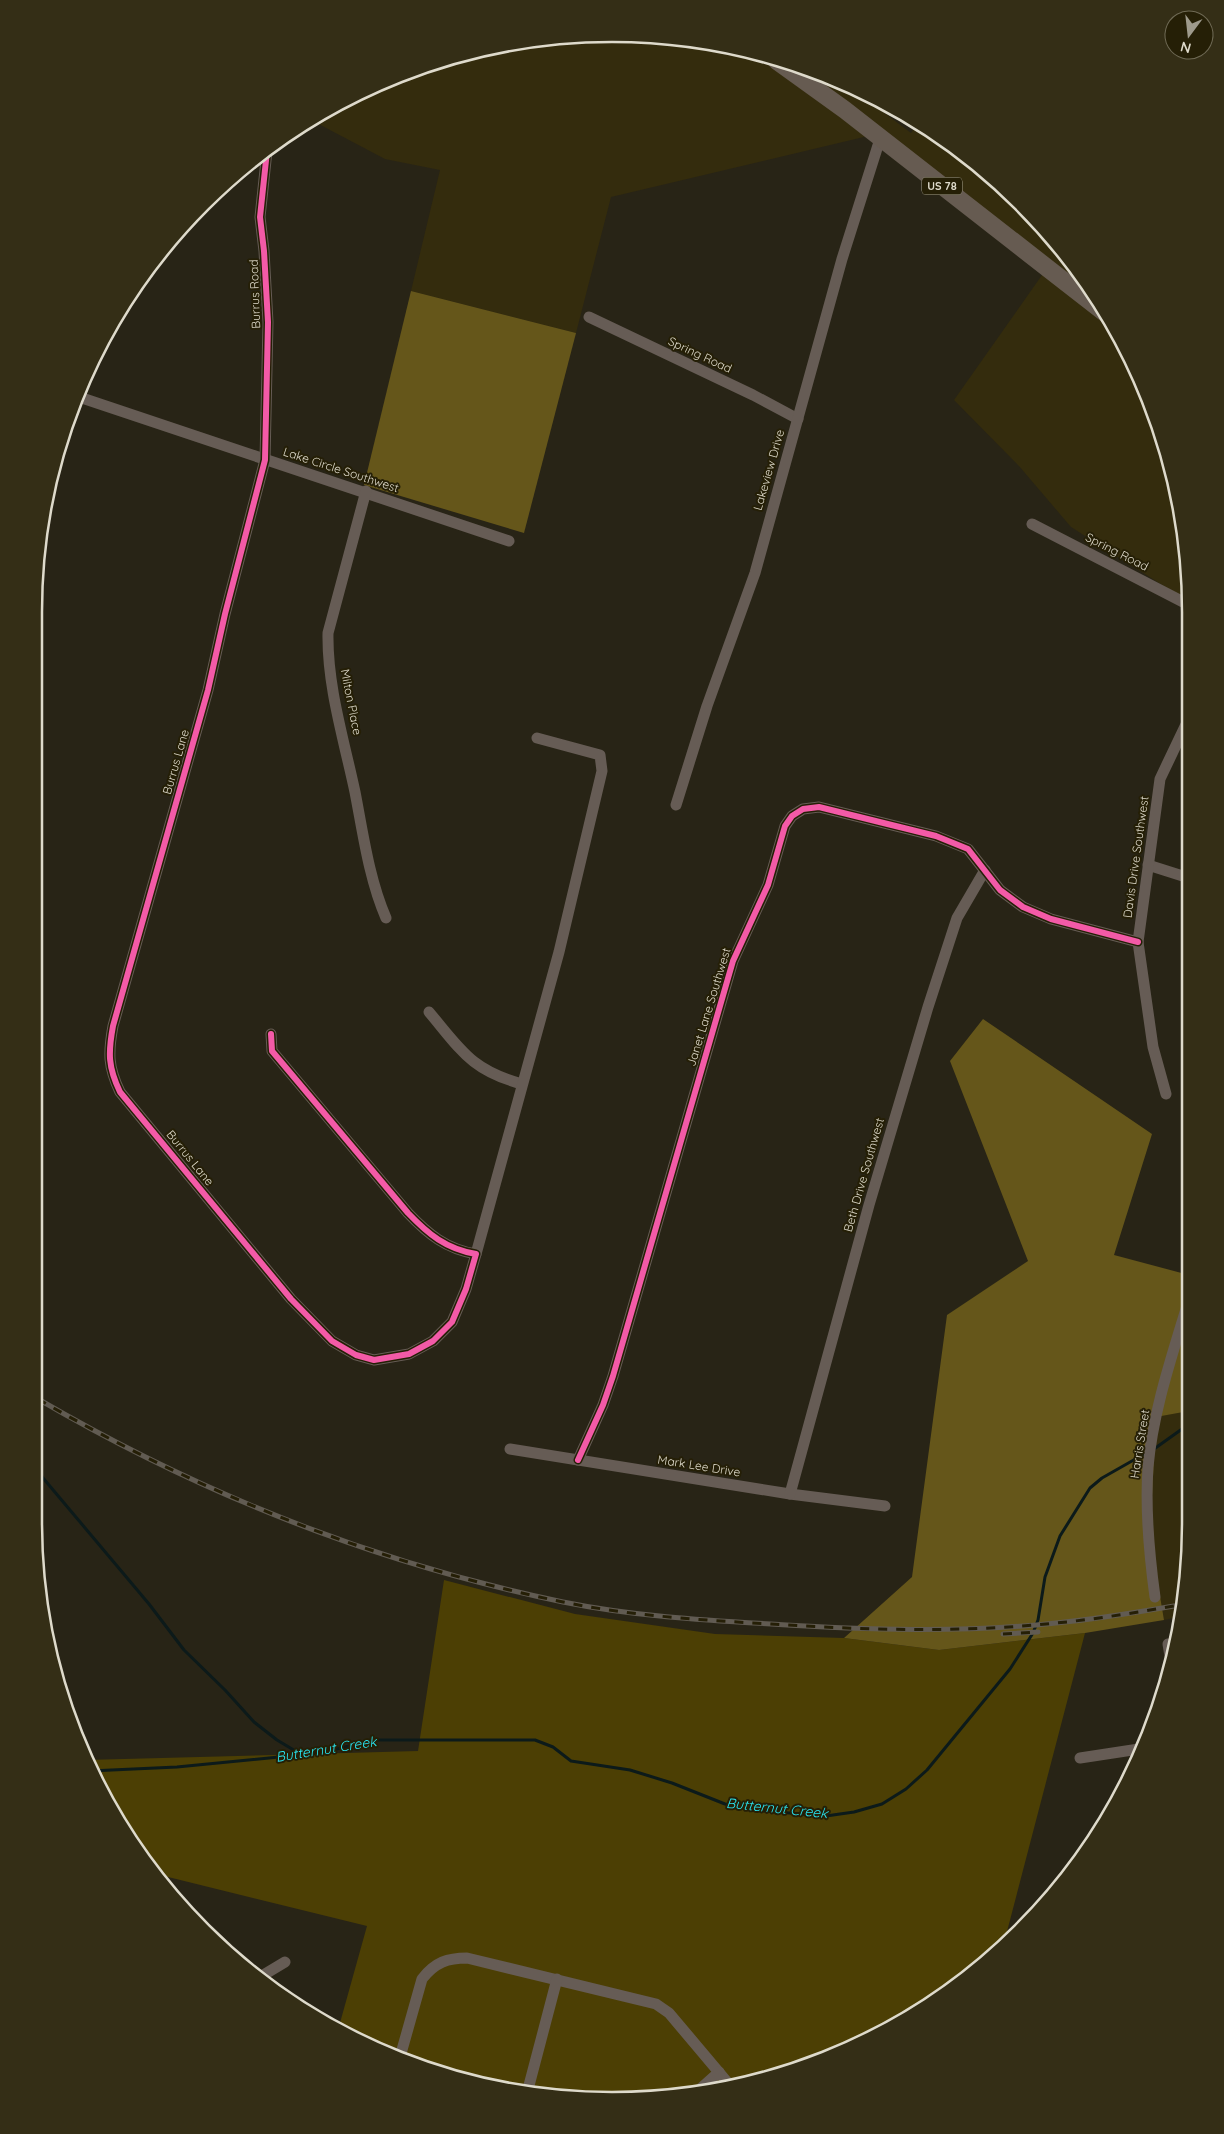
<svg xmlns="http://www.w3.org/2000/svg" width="1224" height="2134" font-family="Quicksand,sans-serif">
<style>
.built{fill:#342c0d}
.green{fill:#4c3f04}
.forest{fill:#65561a}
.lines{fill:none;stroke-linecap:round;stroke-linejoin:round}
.stream{stroke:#0c1a1a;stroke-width:3}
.street{stroke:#665c55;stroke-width:11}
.primary{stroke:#665b51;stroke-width:18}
.rail-casing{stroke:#615b52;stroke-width:5}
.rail{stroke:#251f06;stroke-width:3;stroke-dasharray:9;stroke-linecap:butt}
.cycleway-casing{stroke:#251f06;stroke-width:9}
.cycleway{stroke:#f35aa7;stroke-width:6}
.labels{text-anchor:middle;stroke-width:4;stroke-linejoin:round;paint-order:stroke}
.shield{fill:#251f06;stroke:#a6a290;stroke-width:1}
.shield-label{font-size:11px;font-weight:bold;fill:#dedacb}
.street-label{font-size:12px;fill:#dedacb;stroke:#251f06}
.water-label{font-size:14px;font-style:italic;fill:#29e6f3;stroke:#251f06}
.rim{fill:none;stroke:#dedacb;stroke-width:2.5}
</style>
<rect width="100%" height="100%" fill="#282416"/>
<g class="built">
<path d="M612 34 725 45 833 78 850 87 911 133 918 123 933 131 1021 203 1113 323 1160 426 1189 574V602L1071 527 1019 466 954 400 1047 268 868 136 611 197 576 333 411 291 440 170 385 159 311 120 390 78 499 45Z"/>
<path d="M1189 1411V1560L1178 1617 1164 1620 1150 1536 1155 1417Z"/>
</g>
<path class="green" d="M444 1580 575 1614 715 1634 844 1638 939 1650 1085 1633 1004 1943 964 1981 901 2023 798 2069 650 2099 537 2095 462 2080 357 2041 338 2030 367 1926 152 1873 94 1778 86 1760 418 1751Z"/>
<g class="forest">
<path d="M411 291 576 333 524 533 364 485Z"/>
<path d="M983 1019 1152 1134 1114 1255 1189 1275V1411L1156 1417 1150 1536 1164 1620 1085 1633 939 1650 844 1638 912 1577 947 1315 1028 1261 950 1061Z"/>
</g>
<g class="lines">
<g class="stream">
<path d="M1154 1449 1189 1424"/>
<path d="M38 1472 149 1604 184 1650 225 1690 254 1722 277 1740 302 1755"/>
<path d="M90 1771 177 1767 319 1753 375 1740H535L553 1747 571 1761 630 1770 672 1783 725 1804 753 1810 826 1816 854 1812 882 1804 906 1789 927 1770 1010 1669 1033 1633 1038 1620 1045 1577 1060 1536 1090 1488 1102 1478 1146 1453"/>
</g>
<g class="street">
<path d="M267 151 260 217 264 251 268 322 265 460 225 614 208 690 113 1026C108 1053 108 1067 120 1092L291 1299 332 1341 356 1355 374 1360 409 1354 433 1341 452 1322 466 1289 476 1254C446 1249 428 1234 408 1213L272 1051 271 1034"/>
<path d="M589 317 753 395 798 419"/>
<path d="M79 397 509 541"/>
<path d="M366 491 328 633C327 686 344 740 355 792 363 833 369 879 386 918"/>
<path d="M1032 524 1189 605"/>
<path d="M676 805 707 706 755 573 842 259 880 139"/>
<path d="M1148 865 1189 878"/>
<path d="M429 1012C461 1050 471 1070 522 1084"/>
<path d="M1166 1094 1153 1047 1138 942 1160 779 1189 718"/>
<path d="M476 1254 559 952 602 771 600 755 537 738"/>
<path d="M510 1449 790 1494 885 1506"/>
<path d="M578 1460 603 1405 613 1376 733 961 768 885 785 826 792 816 803 809 819 807 936 836 968 849 1000 890 1023 907 1051 919 1138 942"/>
<path d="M790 1494 869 1205 928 1007 957 918 985 870"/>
<path d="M1155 1597C1149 1553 1145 1510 1148 1467 1153 1410 1173 1353 1189 1299"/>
<path d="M1168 1644 1170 1656"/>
<path d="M1080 1758 1139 1749"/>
<path d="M260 1977 285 1962"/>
<path d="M400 2057 422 1979C435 1962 448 1958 467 1958L656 2004 669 2013 728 2083"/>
<path d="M700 2089 719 2072"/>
<path d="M527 2093 557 1979"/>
</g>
<path class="primary" d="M777 61 845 110 1105 313"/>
<g class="rail-casing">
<g id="rail">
<path d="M38 1399C201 1494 379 1564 563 1602 632 1616 701 1620 771 1624 865 1630 962 1633 1056 1623 1098 1619 1139 1612 1180 1605"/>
<path d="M1003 1634 1038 1632"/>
</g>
</g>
<use href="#rail" class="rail"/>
<g class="cycleway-casing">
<g id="cycleway">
<path d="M267 151 260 217 264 251 268 322 265 460 225 614 208 690 113 1026C108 1053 108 1067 120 1092L291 1299 332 1341 356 1355 374 1360 409 1354 433 1341 452 1322 466 1289 476 1254C446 1249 428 1234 408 1213L272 1051 271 1034"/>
<path d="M578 1460 603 1405 613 1376 733 961 768 885 785 826 792 816 803 809 819 807 936 836 968 849 1000 890 1023 907 1051 919 1138 942"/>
</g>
</g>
<use href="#cycleway" class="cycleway"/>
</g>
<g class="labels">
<rect class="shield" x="922" y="177.5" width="40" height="17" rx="4"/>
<g class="shield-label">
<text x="942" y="190">US 78</text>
</g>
<g class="street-label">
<text transform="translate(255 294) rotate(-92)" y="4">Burrus Road</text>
<text transform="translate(700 355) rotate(25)" y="4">Spring Road</text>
<text transform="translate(341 470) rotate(18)" y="4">Lake Circle Southwest</text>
<text transform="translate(769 470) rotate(-74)" y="4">Lakeview Drive</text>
<text transform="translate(1117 552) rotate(27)" y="4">Spring Road</text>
<text transform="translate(351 702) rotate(79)" y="4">Milton Place</text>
<text transform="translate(176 762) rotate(-74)" y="4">Burrus Lane</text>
<text transform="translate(1136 857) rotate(-82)" y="4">Davis Drive Southwest</text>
<text transform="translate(709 1007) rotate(-73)" y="4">Janet Lane Southwest</text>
<text transform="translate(190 1158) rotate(51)" y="4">Burrus Lane</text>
<text transform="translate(864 1175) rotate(-74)" y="4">Beth Drive Southwest</text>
<text transform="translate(1140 1444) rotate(-81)" y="4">Harris Street</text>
<text transform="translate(699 1466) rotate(9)" y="4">Mark Lee Drive</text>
</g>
<g class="water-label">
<text transform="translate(326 1749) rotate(-9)" y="5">Butternut Creek</text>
<text transform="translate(777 1808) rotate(6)" y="5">Butternut Creek</text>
</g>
</g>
<path d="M0 0H1224V2134H0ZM612 42H612A570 570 0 0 1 1182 612V1522A570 570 0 0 1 612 2092H612A570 570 0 0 1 42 1522V612A570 570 0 0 1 612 42Z" fill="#342e16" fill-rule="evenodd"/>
<path class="rim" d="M612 42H612A570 570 0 0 1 1182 612V1522A570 570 0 0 1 612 2092H612A570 570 0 0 1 42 1522V612A570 570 0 0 1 612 42Z"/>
<g transform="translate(1189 35) rotate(195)"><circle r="24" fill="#251f06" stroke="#6f6a55"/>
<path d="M0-4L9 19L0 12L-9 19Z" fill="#9e9a8c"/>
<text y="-8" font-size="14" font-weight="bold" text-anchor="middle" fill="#dedacb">N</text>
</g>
</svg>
